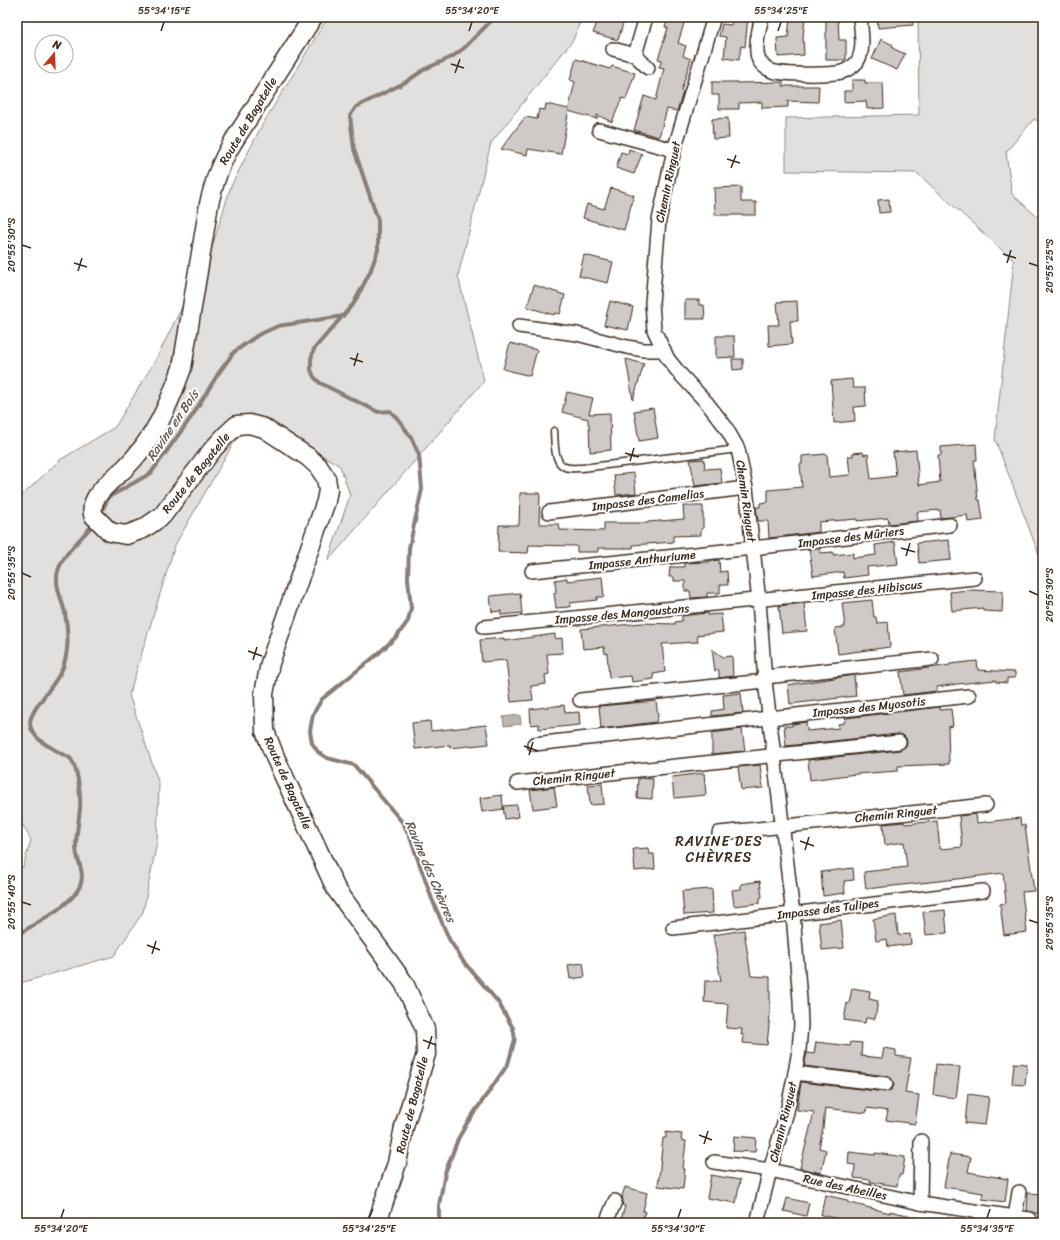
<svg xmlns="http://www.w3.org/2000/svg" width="1060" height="1240" font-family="Sriracha,sans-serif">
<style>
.green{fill:#e2e0de;stroke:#8e857e}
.water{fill:#bcb6b3;stroke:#887e77}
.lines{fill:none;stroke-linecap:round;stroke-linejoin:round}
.stream{stroke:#887e77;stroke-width:4}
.building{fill:#cfcac7;stroke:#3b2a1e}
.lane-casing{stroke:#3b2a1e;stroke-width:9}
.street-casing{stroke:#3b2a1e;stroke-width:16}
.secondary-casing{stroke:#3b2a1e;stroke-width:21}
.lane{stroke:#fff;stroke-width:6}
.street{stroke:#fff;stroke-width:13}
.secondary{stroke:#fff;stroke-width:18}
.ticks{fill:none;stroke:#3b2a1e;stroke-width:1.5}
.labels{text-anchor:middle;stroke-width:4;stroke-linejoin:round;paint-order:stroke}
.street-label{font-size:12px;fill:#3b2a1e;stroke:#fff}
.water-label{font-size:13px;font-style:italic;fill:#685b52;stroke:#fff}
.quarter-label{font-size:14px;letter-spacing:1px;fill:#3b2a1e;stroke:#fff}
.neatline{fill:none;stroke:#3b2a1e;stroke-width:1.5}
.ticks-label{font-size:10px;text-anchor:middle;fill:#3b2a1e}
</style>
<rect width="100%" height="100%" fill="#fff"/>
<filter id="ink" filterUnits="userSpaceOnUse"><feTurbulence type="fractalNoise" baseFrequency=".025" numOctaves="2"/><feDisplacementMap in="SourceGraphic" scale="8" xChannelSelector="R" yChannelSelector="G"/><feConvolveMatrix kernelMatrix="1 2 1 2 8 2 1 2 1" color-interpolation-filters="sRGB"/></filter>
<g filter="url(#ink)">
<g class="green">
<path d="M328 17H582L573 40 491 143 458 276 484 381 328 561 350 495 340 466 266 421 246 428 233 444 175 545 129 695 159 784 157 842 143 912 114 956 17 984V869L23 867 31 840 17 815V500L60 460 115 427 156 359 212 247 231 186 261 127Z"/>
<path d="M918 17H1043V124L1034 119 1006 152 1012 194 1043 222V565L995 439 1014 261 917 173 786 171V118L919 115Z"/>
<path d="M1043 707V870L1039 805Z"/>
</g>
<path class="water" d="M520 715 521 724 504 726 503 717Z"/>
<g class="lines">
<g class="stream">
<path d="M99 516 109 497 151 473 192 416 218 374 234 352 258 335 278 326 343 316"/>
<path d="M17 935C34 924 70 906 79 888 87 873 76 862 76 847 76 834 79 821 80 808 81 796 78 767 70 758 68 756 64 755 62 754 50 747 32 739 30 724 29 709 60 682 64 664 69 648 68 629 65 613 62 599 54 585 58 571 63 553 83 538 94 523"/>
<path d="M439 1223V1205L445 1173 458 1139 467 1123 508 1064 515 1039 513 1028 498 1002 463 961 449 939 432 899 410 837 403 823 354 765 327 758 318 752 312 743 310 731 313 714 322 699 379 653 397 636 408 621 411 608 408 578 409 548 422 489 419 455 411 437 398 419 390 411 378 412 320 383 314 377 311 370V359L314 349 354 303 370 272 378 250V220L354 149 350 116 356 107 406 82 425 69 452 57 464 48 495 17"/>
</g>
</g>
<g class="building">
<path d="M599 17H625L618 40 593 33Z"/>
<path d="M668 17H686L678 43 686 46 683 56 691 59 681 91 683 92 677 111 667 109 659 137 634 130 644 96 656 100 664 68 659 67 662 60 658 59 668 28 665 27Z"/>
<path d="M733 17H748L745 47 741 46 739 60 724 58 726 37 719 36 722 24 731 25Z"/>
<path d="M790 17H805L803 37 804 55 778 57 777 38 788 37Z"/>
<path d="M826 17H838L839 40H846V60H826Z"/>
<path d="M877 17H912L913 25 878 28Z"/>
<path d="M881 39 893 45 892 48 905 54 897 70 872 59Z"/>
<path d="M576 59 610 69 612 66 635 73 626 99 622 98 612 122 597 115V119L568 111 575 82 570 80Z"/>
<path d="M852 80H865V83H883L884 108 867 109 866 101 844 102V91H852Z"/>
<path d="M712 82H737V83L783 82V86H819L818 102 788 101V107L762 108V102L739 103V109H719V95H712Z"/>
<path d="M546 104 569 109 561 154 528 149 527 155 501 149 525 117 537 119 539 109 545 110Z"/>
<path d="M728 118 729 138 713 139 712 119Z"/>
<path d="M629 149 642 154 634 174 616 168 621 152 628 154Z"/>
<path d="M741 187V202H756V215H715L714 188Z"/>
<path d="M611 188 634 195 624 230 583 218 587 204 604 209Z"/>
<path d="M889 199 890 212 879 213 878 200Z"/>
<path d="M584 255 613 262 608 283 579 276Z"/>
<path d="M534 285 565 295 560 314 555 313 554 315 527 307Z"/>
<path d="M685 300H699V305H704L705 319H685Z"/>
<path d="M610 301 633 307 628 330 604 325Z"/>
<path d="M797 301 798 321H790L792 344 769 346 768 325H779L777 302Z"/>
<path d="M716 336H734L735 357 716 358Z"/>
<path d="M510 343 537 350 530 376 503 369Z"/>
<path d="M626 359 644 364 633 400Z"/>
<path d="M732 359H743V369L733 370Z"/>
<path d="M852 379 853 388H865L866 406 854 407 855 421 834 423 831 381Z"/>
<path d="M567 392 593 398 589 414 610 413 611 450 590 452 589 424H588V419L562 412Z"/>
<path d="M653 408 658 438 639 441 634 411Z"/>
<path d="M976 444 977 460H974L978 500H980L983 520 968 522 967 515 941 518 940 510 917 512 918 521 889 524 888 518 857 521V519L819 522V532L769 538 768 521H758L756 507H760V503L768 502V490L802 487 800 464H802V456L827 454 829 477 850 475 848 456H853V453L863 452 864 455 868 454 871 479 896 476 893 452 916 450 919 485 940 482 938 455H941V447Z"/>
<path d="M704 459 705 469 720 468 722 483 695 486 690 460Z"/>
<path d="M634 473 636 493 616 495 614 475Z"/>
<path d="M520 493H540L539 524H559L560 530 604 531V523H648V522L684 519 683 506H703V529H701V535L673 536V542L633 545V548H598V552H577V546L529 545 528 553 498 552 499 525H519Z"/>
<path d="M949 540 951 560 919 563 917 543Z"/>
<path d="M895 542 898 564 867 567 868 575 844 578 843 572 813 576 809 549 820 548V553L833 552V555L853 553V558L876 555 875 545Z"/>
<path d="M719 560 720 572 727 571 728 585H720V593H707V597L691 598 690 591H685V581H674V577H669L670 567H684V563L709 562V561Z"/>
<path d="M602 577 604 597H597V600L570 603V607L556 608 554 593H556L555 580 567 578V581Z"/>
<path d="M968 590 1003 591 1002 612 983 611V608L952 611 950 592Z"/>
<path d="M520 593 522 613 501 615V611L492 612 490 596Z"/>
<path d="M872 600 874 617H876L877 623 888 622 890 647 838 654 835 628 845 627 842 603Z"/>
<path d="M804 603 807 631 782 633 779 606Z"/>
<path d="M708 613V615L721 614 723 632 697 635 698 642 662 644 665 672 653 674 654 679 632 682 631 676 609 678 607 653 605 654 604 647 583 649 581 629 642 623 675 624V622L682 621V616Z"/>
<path d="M555 634V639L562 638 563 653 547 654 549 674 545 675 546 684 531 686 533 700 511 702 506 660 482 662 480 640 504 638V641Z"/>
<path d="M712 649 723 657 732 656 733 676 719 678V670L715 671Z"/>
<path d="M977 661 978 670 1015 672V678H1007V683L996 682V680L957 684 937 687V691L903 695 900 672 950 665V664Z"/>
<path d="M854 675 856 696 790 704 788 685Z"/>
<path d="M741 693 743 713 712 716V711L724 709 723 695Z"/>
<path d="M656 701 658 716 656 722 601 729 599 706Z"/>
<path d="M564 705 565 713 579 712 580 725 539 729V724L531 725 530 709Z"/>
<path d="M940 707V710L951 709 953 726 948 727 949 764 898 766V771L856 774 810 780 808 760 900 750 906 746 907 742 906 738 903 735 898 734 786 746 784 726H792V724L806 722 807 731 839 728 838 724 844 723 846 718Z"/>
<path d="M430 721 431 731 486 725 489 744 450 748V745L415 749 412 723Z"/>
<path d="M742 729 745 751 712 754V733Z"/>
<path d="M760 765 763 788 741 790 738 767Z"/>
<path d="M704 773 706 795 674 798 672 777Z"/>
<path d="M638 778 653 779 652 799 637 798Z"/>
<path d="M602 784 604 804 590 805 588 785Z"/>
<path d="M554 787 557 806 533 809 530 790Z"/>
<path d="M502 795 503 806 517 805 519 817 505 819 503 807 504 809 482 812 480 798Z"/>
<path d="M976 814 977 823 1020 818 1021 825H1025L1034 891 1022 892 1027 932 1004 935 1000 904 1006 903 1003 873 957 879 866 889 864 872 907 867 904 842 885 845 883 824 904 822 905 824 937 821 940 849 962 847 959 816Z"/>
<path d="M648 848 649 854H654L655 869 635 871 633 849Z"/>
<path d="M853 868 854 880 844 881 845 893 823 896 821 872Z"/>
<path d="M760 881 762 897 760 898V903L734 906 732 890 741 889V884Z"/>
<path d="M712 889 713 913 684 915 682 891Z"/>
<path d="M945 910 947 933 926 935 923 912Z"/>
<path d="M896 915 898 935 910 934 911 944 888 947 887 939 876 941 873 919Z"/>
<path d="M841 920 844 948 822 950 819 923Z"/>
<path d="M744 930 751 976 770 977V1014L767 1045 743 1043 744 1035H741L742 1029 726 1028 728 1004 704 1002 705 981H721L713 935Z"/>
<path d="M583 963 585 977 570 979 568 965Z"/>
<path d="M852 988 870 991 869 999 878 1001 875 1019 866 1018 865 1023 844 1020 847 1003 849 1004Z"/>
<path d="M816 1042 850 1046 851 1042 862 1043 861 1056 882 1058 884 1048 896 1050V1056L911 1058 905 1093 919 1095 915 1124 886 1120 888 1111 867 1108 866 1113 825 1108 823 1128 819 1148 826 1150 821 1173 800 1168 814 1112 797 1110 801 1082 885 1092 892 1089 894 1085 891 1078 887 1076 804 1066 807 1053 814 1054Z"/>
<path d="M1014 1063 1027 1064 1025 1085 1012 1084Z"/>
<path d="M936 1064 960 1067 956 1098 933 1095Z"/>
<path d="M968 1094 989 1097 985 1125 965 1123Z"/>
<path d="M666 1132 682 1134 681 1140 686 1141 683 1169H685L683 1189 658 1186 663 1138H666Z"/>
<path d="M734 1136 756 1138 755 1152 733 1151Z"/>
<path d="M849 1152 875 1155V1153L905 1157 902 1175H899L897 1186 870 1182 871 1180 854 1178 855 1165 848 1164Z"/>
<path d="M950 1154 971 1157 968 1172 1008 1179 1005 1202 982 1199 983 1193 944 1187Z"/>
<path d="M711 1175 740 1180 736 1203 707 1198Z"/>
<path d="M625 1187 647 1193 643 1211 645 1212 641 1223H620L625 1206 622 1205 623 1200 622 1196Z"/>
<path d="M1028 1193 1043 1194V1214L1035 1213 1027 1211Z"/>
<path d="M825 1195 847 1200V1202L890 1213V1211L924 1219 923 1223H857L821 1215Z"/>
<path d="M787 1198 809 1203 806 1216 784 1211Z"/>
</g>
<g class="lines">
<g class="lane-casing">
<path id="lane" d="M554 431C555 441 553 462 565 467 570 469 577 468 582 468L738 449"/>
</g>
<g class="street-casing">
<g id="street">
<path d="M714 17 674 150 664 197 659 220 652 303 654 330 668 359 680 374 707 403 725 426 738 449 746 488 759 601 765 681 793 914 800 1000 801 1025 799 1050 795 1073 787 1112 770 1170 757 1223"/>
<path d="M762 17C759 29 753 51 760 62 763 66 767 69 772 71 783 75 830 75 842 72 847 70 853 67 857 62 865 50 861 31 860 17"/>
<path d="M613 49 635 55 648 68"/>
<path d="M635 55 646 17"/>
<path d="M599 130 674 150"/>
<path d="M519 326 577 334 627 347 644 350H664"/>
<path d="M549 512 746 488"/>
<path d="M532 571 753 548 950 525"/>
<path d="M484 627 975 578"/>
<path d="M765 677 932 659"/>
<path d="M580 700 765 681"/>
<path d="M534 744 969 696"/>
<path d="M517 783 899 742"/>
<path d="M719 833 986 805"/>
<path d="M673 928 983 891"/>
<path d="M795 1073 886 1084"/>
<path d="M714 1162 770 1170 920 1203 1029 1219"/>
<path d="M920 1203 921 1141"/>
<path d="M1015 1217 1019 1192"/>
<path d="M606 1223 615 1201"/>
</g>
</g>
<g class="secondary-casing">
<path id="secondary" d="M313 17 233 142C220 164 215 179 209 204L182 368C168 407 154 440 124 469 115 477 94 494 93 506 92 509 93 512 93 515L110 532 126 535 143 529 162 516 213 449 225 436 237 425 249 424 264 428 308 457 318 466 326 478 328 490 326 501 270 663 264 694 265 731 275 757 336 889 404 983 425 1029 426 1054 404 1127 397 1163 377 1223"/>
</g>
<use href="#lane" class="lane"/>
<use href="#street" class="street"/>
<use href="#secondary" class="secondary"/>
</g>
</g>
<path class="ticks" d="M161 31 164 22M469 31 472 22M778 31 781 22M451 64 464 68M455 73 460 59M727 159 740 163M731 168 736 155M22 245 31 248M1003 254 1016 258M74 263 87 267M1007 263 1011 250M1029 263 1038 266M78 271 82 258M350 358 363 362M354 366 358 353M625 453 639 457M630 461 634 448M901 548 915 552M906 556 910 543M22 573 31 577M1029 591 1038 595M248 651 262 656M253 660 257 647M524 746 538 751M529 755 533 742M800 841 814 846M805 850 809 837M22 902 31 905M1029 920 1038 923M147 945 160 950M152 954 156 941M423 1040 436 1045M428 1049 432 1036M699 1135 712 1140M704 1144 708 1131M61 1218 64 1209M369 1218 373 1209M678 1218 681 1209M987 1218 990 1209"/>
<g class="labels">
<g class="street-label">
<text transform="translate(248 121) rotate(-59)" y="4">Route de Bagatelle</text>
<text transform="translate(668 182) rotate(-78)" y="4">Chemin Ringuet</text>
<text transform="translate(196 473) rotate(-51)" y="4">Route de Bagatelle</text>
<text transform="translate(648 500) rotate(-7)" y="4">Impasse des Camelias</text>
<text transform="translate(746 501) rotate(82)" y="4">Chemin Ringuet</text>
<text transform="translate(851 537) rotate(-7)" y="4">Impasse des Mûriers</text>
<text transform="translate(642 560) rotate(-6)" y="4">Impasse Anthuriume</text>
<text transform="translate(867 590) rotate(-6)" y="4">Impasse des Hibiscus</text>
<text transform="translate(622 614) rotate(-5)" y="4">Impasse des Mangoustans</text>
<text transform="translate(869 707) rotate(-6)" y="4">Impasse des Myosotis</text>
<text transform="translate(574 777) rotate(-6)" y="4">Chemin Ringuet</text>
<text transform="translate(288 783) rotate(66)" y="4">Route de Bagatelle</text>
<text transform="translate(896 814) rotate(-6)" y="4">Chemin Ringuet</text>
<text transform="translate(828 909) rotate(-7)" y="4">Impasse des Tulipes</text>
<text transform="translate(412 1105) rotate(-76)" y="4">Route de Bagatelle</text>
<text transform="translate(783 1122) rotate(-76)" y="4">Chemin Ringuet</text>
<text transform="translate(845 1187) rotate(12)" y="4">Rue des Abeilles</text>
</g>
<g class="water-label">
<text transform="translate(172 425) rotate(-56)" y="5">Ravine en Bois</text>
<text transform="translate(431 871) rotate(67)" y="5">Ravine des Chèvres</text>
</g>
<g class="quarter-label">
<text x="719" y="846">RAVINE DES<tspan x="719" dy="16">CHÈVRES</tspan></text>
</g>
</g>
<rect width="1060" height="1240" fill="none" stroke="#fff" stroke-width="44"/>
<g transform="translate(54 54) rotate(19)"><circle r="19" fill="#ffffff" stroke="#b1aaa5"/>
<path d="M0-3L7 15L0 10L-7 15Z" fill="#c8321e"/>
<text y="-6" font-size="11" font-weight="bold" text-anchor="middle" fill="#3b2a1e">N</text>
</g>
<rect x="22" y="22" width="1016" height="1196" class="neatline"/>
<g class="ticks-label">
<text x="164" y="14">55°34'15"E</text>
<text x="472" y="14">55°34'20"E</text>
<text x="781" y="14">55°34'25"E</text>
<text transform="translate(11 245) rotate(-90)" y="4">20°55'30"S</text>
<text transform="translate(1049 266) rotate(-90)" y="4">20°55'25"S</text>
<text transform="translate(11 573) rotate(-90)" y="4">20°55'35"S</text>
<text transform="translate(1049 595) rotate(-90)" y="4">20°55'30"S</text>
<text transform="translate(11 902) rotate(-90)" y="4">20°55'40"S</text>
<text transform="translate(1049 923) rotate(-90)" y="4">20°55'35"S</text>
<text x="61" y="1232">55°34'20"E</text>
<text x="369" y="1232">55°34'25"E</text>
<text x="678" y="1232">55°34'30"E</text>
<text x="987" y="1232">55°34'35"E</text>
</g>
</svg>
